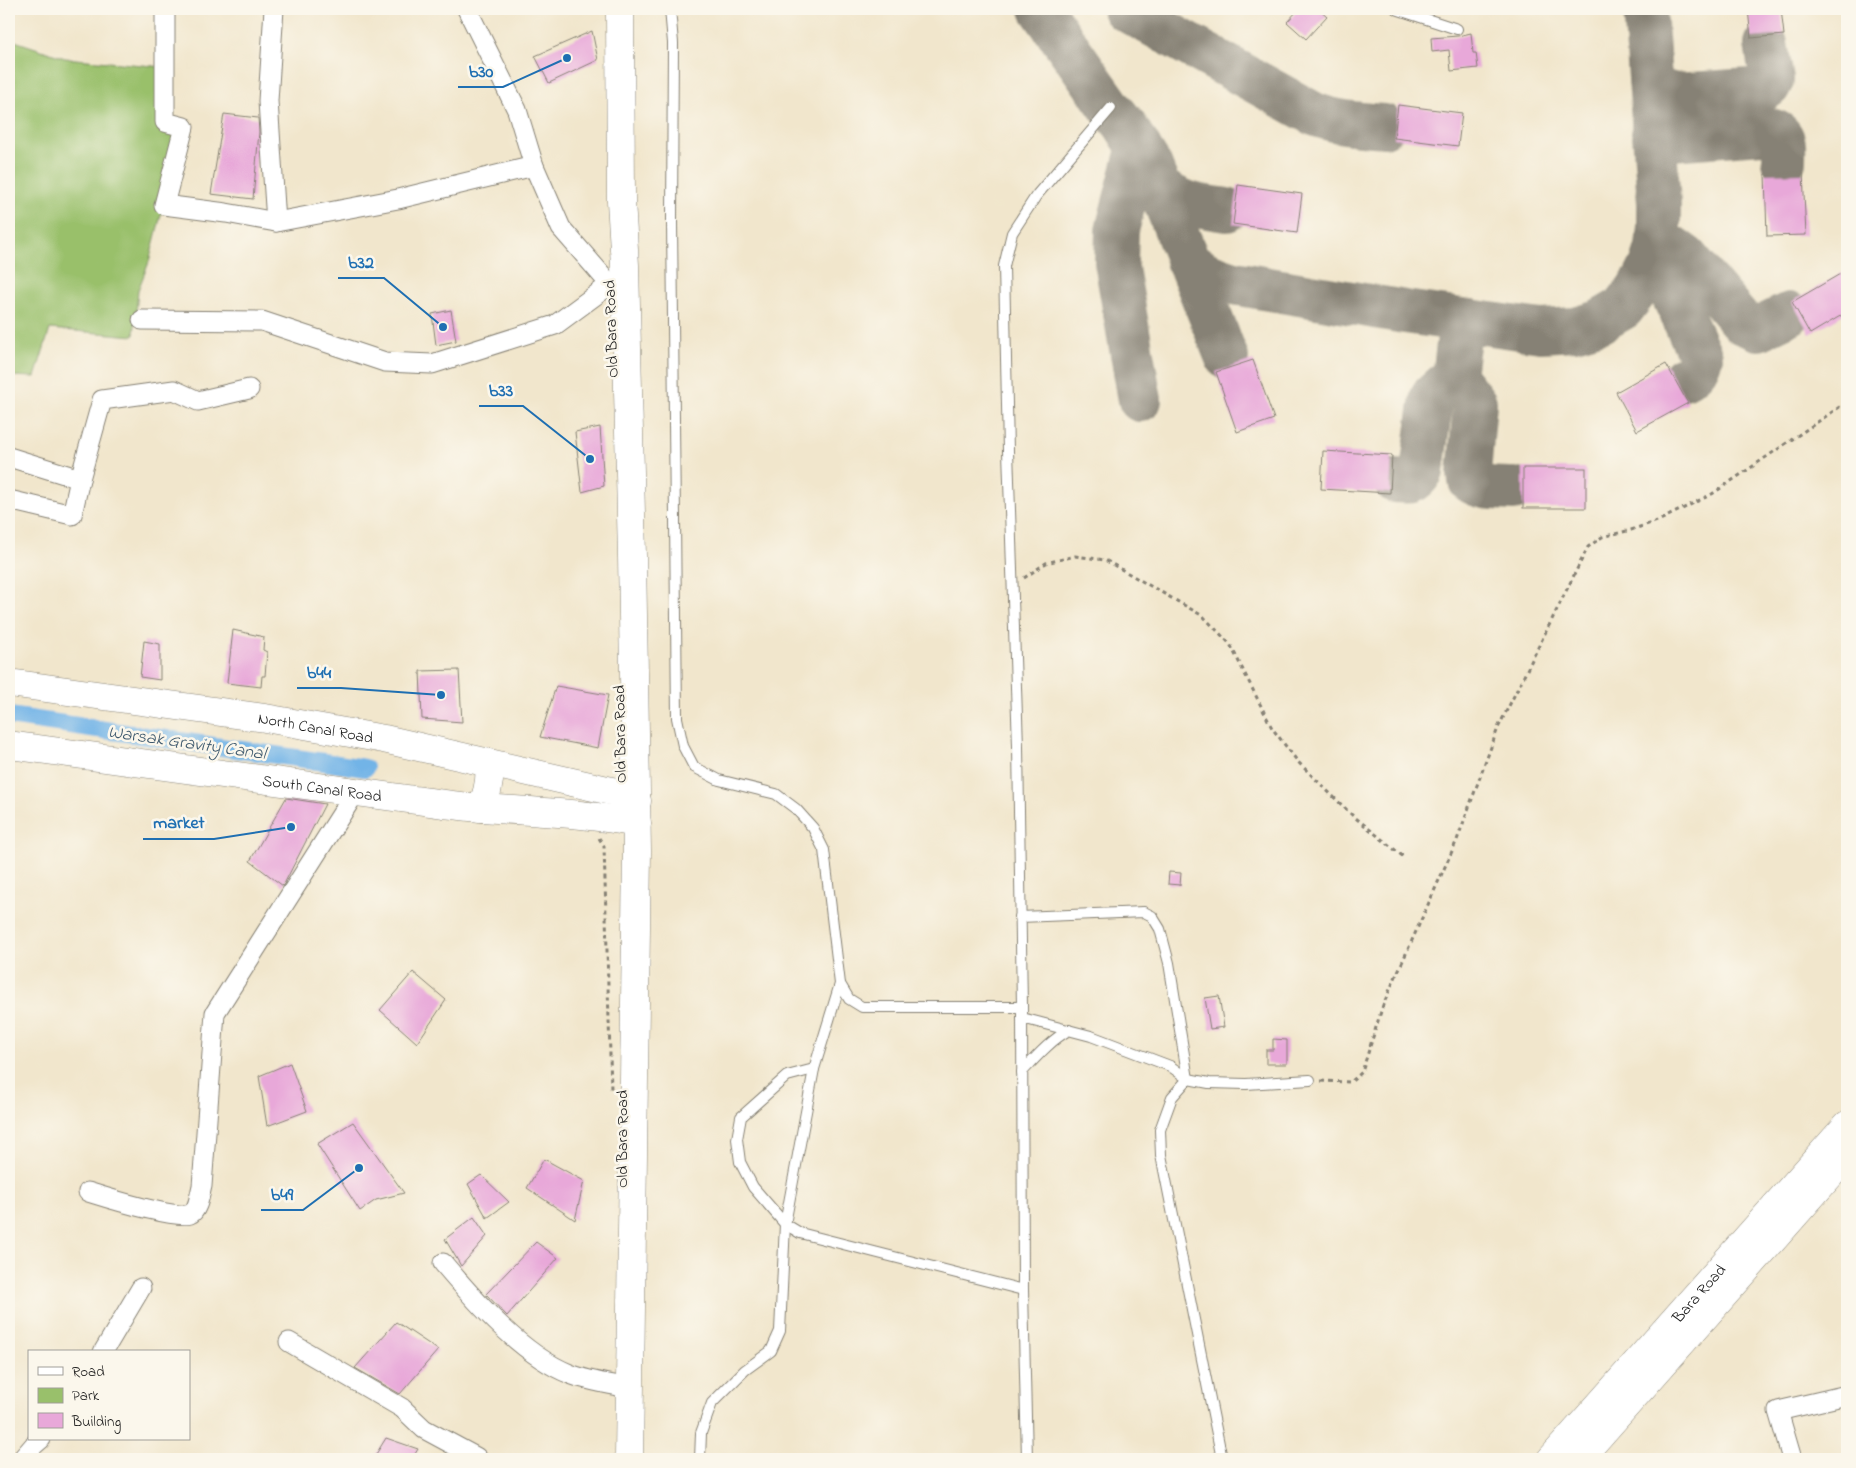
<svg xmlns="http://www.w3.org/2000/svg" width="1856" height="1468" font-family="'Indie Flower',sans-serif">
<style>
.green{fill:#99c06b;stroke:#5a6e44}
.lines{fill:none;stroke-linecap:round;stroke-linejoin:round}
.canal{stroke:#72b4e7;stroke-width:18}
.taxiway{stroke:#868174;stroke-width:44}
.building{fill:#e8a8d9}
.lane-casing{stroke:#868174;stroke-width:12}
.street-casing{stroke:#868174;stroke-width:21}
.secondary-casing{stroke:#868174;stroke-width:29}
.primary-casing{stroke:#868174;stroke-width:29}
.path{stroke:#868174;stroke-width:3;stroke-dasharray:4 4;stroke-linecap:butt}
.lane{stroke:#fff;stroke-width:10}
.street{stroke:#fff;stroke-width:19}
.secondary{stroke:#fff;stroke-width:28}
.primary{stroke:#fff;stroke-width:28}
.labels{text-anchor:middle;stroke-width:5;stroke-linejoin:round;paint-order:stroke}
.street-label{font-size:16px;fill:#1c1c1c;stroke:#fbf7ec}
.water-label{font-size:18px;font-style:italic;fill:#3e596d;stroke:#fbf7ec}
.leader{fill:none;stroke:#1f6fb2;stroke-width:2}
.callout-dot{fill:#1f6fb2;stroke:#fbf7ec;stroke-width:2}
.callout-label{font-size:18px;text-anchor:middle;font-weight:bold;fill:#1f6fb2;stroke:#fbf7ec;stroke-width:5;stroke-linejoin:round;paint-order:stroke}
</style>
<rect width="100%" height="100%" fill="#fbf7ec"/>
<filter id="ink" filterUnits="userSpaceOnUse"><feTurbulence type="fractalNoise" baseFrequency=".02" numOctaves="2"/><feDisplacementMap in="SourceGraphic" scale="10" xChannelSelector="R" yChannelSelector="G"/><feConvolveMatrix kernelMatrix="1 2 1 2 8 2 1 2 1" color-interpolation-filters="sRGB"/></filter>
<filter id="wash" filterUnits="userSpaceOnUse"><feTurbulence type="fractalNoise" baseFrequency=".0096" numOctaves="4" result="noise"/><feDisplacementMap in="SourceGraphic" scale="20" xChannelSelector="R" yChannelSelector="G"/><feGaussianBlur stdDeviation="1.12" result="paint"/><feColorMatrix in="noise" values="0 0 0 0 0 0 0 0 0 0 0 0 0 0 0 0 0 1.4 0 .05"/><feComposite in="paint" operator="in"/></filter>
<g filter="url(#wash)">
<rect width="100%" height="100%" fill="#f1e6cc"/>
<path class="green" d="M9 39 65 58 164 67 163 123 183 128 149 262 138 290 134 336 50 329 35 377 9 376Z"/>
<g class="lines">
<path class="canal" d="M9 716 365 768"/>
<g class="taxiway">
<path d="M1041 9 1111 108 1124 124 1150 165 1227 358"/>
<path d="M1124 9 1314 114C1337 123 1360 124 1384 126"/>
<path d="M1650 80 1661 91 1675 95 1765 89 1769 86 1772 80 1766 44"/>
<path d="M1653 131 1671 139 1774 131C1787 136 1784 149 1784 161"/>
<path d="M1139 146 1117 230 1116 262 1140 400"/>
<path d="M1159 188C1184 205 1199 206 1227 210"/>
<path d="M1657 248 1675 249 1686 257 1742 323 1758 329 1789 314"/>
<path d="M1655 257 1701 357C1698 369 1694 373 1684 378"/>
<path d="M1187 260 1205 273 1234 283 1405 312 1541 331 1575 329 1599 322 1623 308 1643 282 1651 266 1657 248 1659 226V203L1645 9"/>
<path d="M1471 321 1459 337 1454 376 1475 403 1469 474 1470 481C1482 490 1500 488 1514 489"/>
<path d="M1395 481C1410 482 1414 484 1422 471L1432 396 1454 376"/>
</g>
</g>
<g id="blocks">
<g class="building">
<path d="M1299 9H1319L1327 16 1306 39 1287 22Z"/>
<path d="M1748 9H1781L1784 35 1751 38Z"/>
<path d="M592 31 598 60 549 83 535 56Z"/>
<path d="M1471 33 1473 53H1476L1478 68 1451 71 1449 50 1432 52 1431 38 1458 36Z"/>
<path d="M1398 105 1462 113 1458 146 1394 138Z"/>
<path d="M224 114 258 118 259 132 253 199 211 194Z"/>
<path d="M1803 173 1806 235 1767 236 1765 174Z"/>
<path d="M1238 185 1302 194 1297 233 1233 224Z"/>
<path d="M1847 270V312L1810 334 1792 302Z"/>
<path d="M451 310 456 341 436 345 432 314Z"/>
<path d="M1253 360 1274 419 1237 432 1216 372Z"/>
<path d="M1666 364 1688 403 1637 431 1616 392Z"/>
<path d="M600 427 604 486 582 492 575 432Z"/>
<path d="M1323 451 1392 455 1390 493 1321 489Z"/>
<rect x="1523" y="468" width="63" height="40"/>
<path d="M233 630 264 637 263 650 267 652 265 676H262L261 687 227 683Z"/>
<path d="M144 641 160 644V680L140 677Z"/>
<path d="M459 670 462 722 422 719 420 671Z"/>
<path d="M556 686 608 695 598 748 540 737Z"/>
<path d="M286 798 325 804 283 886 250 861Z"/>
<path d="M1169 872 1181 873 1180 885 1168 884Z"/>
<path d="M413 972 446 1000 417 1043 380 1010Z"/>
<path d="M1219 996 1224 1027 1210 1029 1205 998Z"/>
<path d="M1273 1039 1287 1040V1064H1266V1050H1273Z"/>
<path d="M290 1063 307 1111 267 1126 259 1076Z"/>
<path d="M353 1122 404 1193 376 1200 360 1211 317 1144Z"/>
<path d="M544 1159 584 1181 575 1220 527 1188Z"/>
<path d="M481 1175 509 1202 487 1218 468 1184Z"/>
<path d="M474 1217 487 1236 461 1266 445 1239Z"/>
<path d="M536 1242 558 1258 507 1316 486 1294Z"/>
<path d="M396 1322 438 1350 400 1394 355 1368Z"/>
<path d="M386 1438 418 1449 412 1459H373Z"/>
</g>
</g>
</g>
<g filter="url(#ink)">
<use href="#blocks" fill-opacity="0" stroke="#868174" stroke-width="1"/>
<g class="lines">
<g class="lane-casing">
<g id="lane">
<path d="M670 9 673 43 672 221 677 718 683 746 694 767 719 780 776 794 796 809 813 828 824 850 840 984 849 999 862 1007H1022"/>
<path d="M1396 9 1457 29"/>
<path d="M1020 917 1144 912 1152 916 1160 929 1169 963 1188 1079 1172 1097 1160 1130 1161 1155 1222 1459"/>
<path d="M1022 1018 1091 1036 1170 1066 1188 1079 1209 1083 1246 1084 1310 1080"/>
<path d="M814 1069 787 1076 741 1117 737 1139 740 1162 753 1187 785 1224 800 1233 1023 1290"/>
<path d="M1022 1072C1037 1056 1051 1040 1069 1030"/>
<path d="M700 1459 701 1433 712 1403 745 1370 771 1351 780 1331 785 1224 814 1069 840 984"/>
<path d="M1027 1459 1023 1290 1022 1007 1018 746 1008 451 1004 266 1012 233 1036 196 1111 108"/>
</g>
</g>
<g class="street-casing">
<g id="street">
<path d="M165 9V122L184 127 164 205 226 213 276 222 398 199 534 166 561 228 608 282"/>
<path d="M274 9 268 101 276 222"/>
<path d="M467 9 517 110 534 166"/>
<path d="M142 320 262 321 385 362 432 364 555 325 608 286"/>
<path d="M9 457 80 479 102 400 174 390 198 401 249 389"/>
<path d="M9 500 72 515 80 479"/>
<path d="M88 1192C104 1197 177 1220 190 1214 198 1211 200 1193 202 1186L215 1013 355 793"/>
<path d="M443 1263C476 1302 522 1355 570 1374 585 1380 603 1383 619 1386"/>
<path d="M289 1342 402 1408 424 1429 476 1457 478 1459"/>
<path d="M103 1352 141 1288"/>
<path d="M22 1459 34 1445 41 1439"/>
<path d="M1792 1459 1778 1411 1847 1395"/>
</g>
</g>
<g class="secondary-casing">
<g id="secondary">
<path d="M620 9 621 201 625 265 632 556 637 851 629 1459"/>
<path id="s1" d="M9 683 265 718 384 739 620 793 637 801"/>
<path id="s2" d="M9 745 415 800C437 803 461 807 483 808 535 812 586 813 637 823"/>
<path d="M481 808C488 793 491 780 489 763"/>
</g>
</g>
<g class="primary-casing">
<g id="primary">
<path id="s3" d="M1551 1459 1847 1125"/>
<path d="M1579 1459 1847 1156"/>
</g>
</g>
<g class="path">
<path d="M1024 578 1046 563 1075 556 1105 560 1203 616 1230 644 1272 728 1298 762 1352 815 1405 858"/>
<path d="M599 838 604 846 611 1090"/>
<path d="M1321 1081 1351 1082 1362 1072 1383 1005 1457 840 1498 728 1588 547 1602 537 1631 530 1660 520 1712 494 1847 402"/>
</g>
<use href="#lane" class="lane"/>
<use href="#street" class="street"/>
<use href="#secondary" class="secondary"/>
<use href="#primary" class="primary"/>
</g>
</g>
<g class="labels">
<g class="street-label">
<text transform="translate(610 329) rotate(-92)" y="6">Old Bara Road</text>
<text dy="6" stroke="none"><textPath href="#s1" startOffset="310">North Canal Road</textPath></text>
<text transform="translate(619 734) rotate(-91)" y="6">Old Bara Road</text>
<text dy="6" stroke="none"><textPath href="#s2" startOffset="316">South Canal Road</textPath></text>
<text transform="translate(621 1139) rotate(-90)" y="6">Old Bara Road</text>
<text dy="6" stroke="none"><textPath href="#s3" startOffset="222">Bara Road</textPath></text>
</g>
<g class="water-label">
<text transform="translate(187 742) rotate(8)" y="6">Warsak Gravity Canal</text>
</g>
</g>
<path class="leader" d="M567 58L503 87H458M443 327L384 278H338M590 459L523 406H479M441 695L341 688H297M291 827L214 839H143M359 1168L303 1210H261"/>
<g class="callout-dot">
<circle cx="567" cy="58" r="5"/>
<circle cx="443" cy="327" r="5"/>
<circle cx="590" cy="459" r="5"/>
<circle cx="441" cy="695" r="5"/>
<circle cx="291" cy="827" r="5"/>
<circle cx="359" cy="1168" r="5"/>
</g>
<g class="callout-label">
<text x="481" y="77">b30</text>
<text x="361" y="268">b32</text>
<text x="501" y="396">b33</text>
<text x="319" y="678">b44</text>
<text x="179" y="828">market</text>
<text x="282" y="1200">b49</text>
</g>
<rect width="1856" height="1468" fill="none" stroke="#fbf7ec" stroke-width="30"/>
<rect x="28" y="1350" width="162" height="90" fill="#fbf7ec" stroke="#a29f99"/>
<rect x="38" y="1367" width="25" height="8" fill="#ffffff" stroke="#a29f99"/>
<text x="72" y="1376" font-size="15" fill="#1c1c1c">Road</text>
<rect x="38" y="1388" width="25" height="15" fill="#99c06b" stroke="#a29f99"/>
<text x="72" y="1400" font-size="15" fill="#1c1c1c">Park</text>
<rect x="38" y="1413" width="25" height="15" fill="#e8a8d9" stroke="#a29f99"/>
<text x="72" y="1426" font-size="15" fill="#1c1c1c">Building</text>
</svg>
